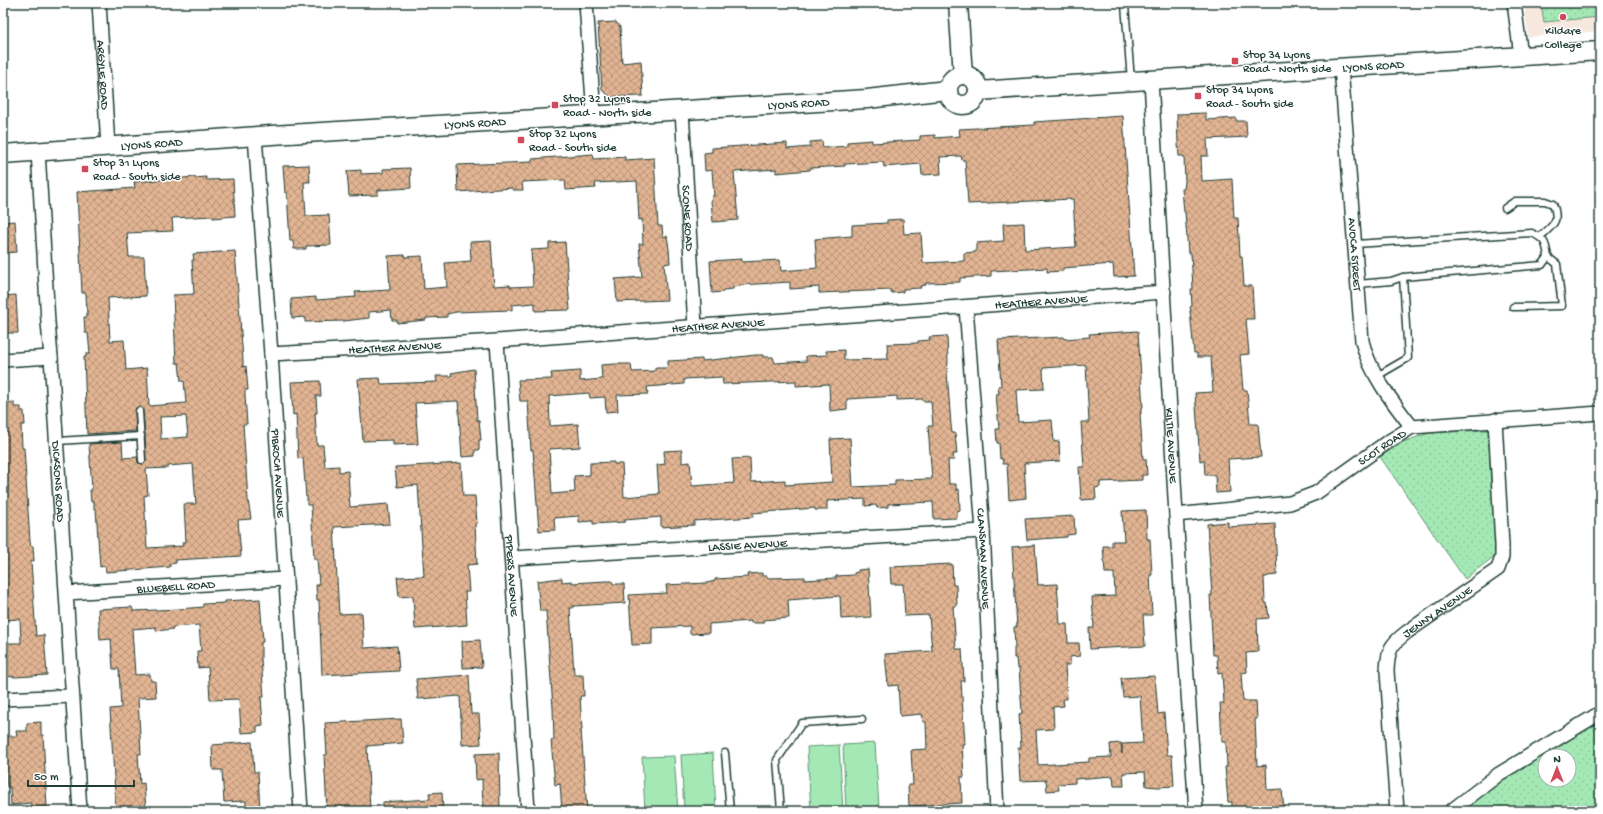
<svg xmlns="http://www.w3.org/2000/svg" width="1603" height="814" font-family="'Gochi Hand',sans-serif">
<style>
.built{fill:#f6e8df}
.park{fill:url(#park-dots);stroke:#629374;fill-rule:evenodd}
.pitch{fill:#a4e9b5;stroke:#629374}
.building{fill:url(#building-cross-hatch);stroke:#1f3d34;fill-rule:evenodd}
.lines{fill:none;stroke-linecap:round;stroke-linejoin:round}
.lane-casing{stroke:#1f3d34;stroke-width:9}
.street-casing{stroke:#1f3d34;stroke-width:16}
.secondary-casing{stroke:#1f3d34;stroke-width:21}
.lane{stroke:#fff;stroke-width:6}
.street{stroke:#fff;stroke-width:13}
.secondary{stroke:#fff;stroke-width:18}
.poi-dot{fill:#d1495b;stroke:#fff;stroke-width:1.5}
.labels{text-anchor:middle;stroke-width:3;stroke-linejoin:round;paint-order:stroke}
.poi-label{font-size:12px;fill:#1f3d34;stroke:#fff;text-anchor:start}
.street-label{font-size:12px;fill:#1f3d34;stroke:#fff}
</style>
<defs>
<pattern id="park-dots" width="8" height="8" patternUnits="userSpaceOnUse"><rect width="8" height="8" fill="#a4e9b5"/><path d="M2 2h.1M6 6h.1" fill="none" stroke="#8dc99c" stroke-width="1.8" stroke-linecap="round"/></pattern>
<pattern id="building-cross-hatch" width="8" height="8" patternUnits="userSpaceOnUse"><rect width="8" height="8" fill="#e2b493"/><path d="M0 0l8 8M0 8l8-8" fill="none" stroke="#b79479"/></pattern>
</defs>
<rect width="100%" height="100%" fill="#fff"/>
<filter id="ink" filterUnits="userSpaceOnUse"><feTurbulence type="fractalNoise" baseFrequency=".025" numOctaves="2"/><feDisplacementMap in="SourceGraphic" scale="8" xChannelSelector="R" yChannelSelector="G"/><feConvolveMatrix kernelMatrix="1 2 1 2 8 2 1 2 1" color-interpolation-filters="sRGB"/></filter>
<g filter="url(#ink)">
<path class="built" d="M1524 3H1600V31L1528 37Z"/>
<g class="park">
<path d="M1541 3H1600V17L1544 22Z"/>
<path d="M1488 430 1496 555 1465 579 1380 457 1403 442 1429 433Z"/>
<path d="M1600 713V811H1451ZM1545 756H1569V780H1545Z"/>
</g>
<g class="pitch">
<path d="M1566 3H1600V5L1567 8Z"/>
<path d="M875 743 879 808 846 810 843 745Z"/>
<path d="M839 745 843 810 811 811 807 747Z"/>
<path d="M713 753 716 811H684L681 755Z"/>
<path d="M674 756 678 811H645L642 757Z"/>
</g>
<g class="building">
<path d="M616 22 620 27 622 63 641 61 643 96 611 97 602 90 598 23Z"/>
<path d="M1206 113V120L1236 118V121H1246L1247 137 1207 139 1208 156H1201L1202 181 1232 179 1234 218H1238L1240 256H1242L1244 286H1252L1254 319H1246L1249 354 1240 355 1243 390H1247L1250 424H1258L1261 457 1228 459 1230 492 1216 493 1215 475H1205L1204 460 1200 461 1195 393 1213 392 1211 357H1197V353H1194L1190 311H1191L1190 307 1192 306 1191 289H1193L1192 270 1191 253H1188L1185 212H1184L1182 189H1184L1185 182 1184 156H1179L1178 144 1177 114Z"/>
<path d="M1123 116 1134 276 1114 277 1113 264 1063 268V271L1047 272V268L991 271V276L960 278V282L926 283V285L920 286 921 288 903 289V292L891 293V290L819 293V287L790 289V282L741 285V286L733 287V289L723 290V292L712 293 710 261 742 259V262L780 260 781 271 817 268 815 239 852 236V225L887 223V220L903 219 904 234 921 233 923 263 964 261V253L976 252V243L1004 241 1003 224 1024 223 1025 250 1076 247 1073 199 968 204 965 160H962L961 156 940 157 941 174 922 175 921 164 884 167 883 162 845 164V166L810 168V170L776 173V169L734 172 738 220 713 222 711 201 712 196H714L712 170 705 171 704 153 712 152V148L787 143V149L810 147V142L822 141 823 148 847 146V142L872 140V143L920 140V136L935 135V138L960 136 959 129 1034 125V122Z"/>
<path d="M593 154 594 159 625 157V160L654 158 658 226H662L663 237 667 236 669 249 670 263 664 264 667 300 617 302 615 279 642 277 639 244H643L642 219 639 220 637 181 595 183 596 188 566 190 565 180 522 182 523 190H513L512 188 458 192 457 165 532 162V159Z"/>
<path d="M309 165 310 182H304L306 216 329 215 331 245 306 246V249H294L293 241H290L287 193H285L283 166Z"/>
<path d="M410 168 411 188 378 190V195L349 196 347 171 361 170V174L383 173V169Z"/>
<path d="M195 177V178L206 177 207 180 233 179 235 216 213 218V216L172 218 173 231 127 233 129 257H144L146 296 108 298 110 341 124 340 126 370 147 368 149 406 186 403 184 381H181L179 363H176L173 295 194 294 192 260H194L193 254 235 251 243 360V367L246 366 248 390H245V395L247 424H243L248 500 251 519 238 520 241 556 176 560V563L170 564V567L106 572 105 566 100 567 96 509H94V501L91 502 90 490H92L89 444 122 442 123 458 137 457 138 463 143 464 146 460 145 435 143 410 139 407 136 408 135 411 136 431 87 434 84 357H86V354H90L88 333H85L84 317H87L86 293H82L77 192 135 188 134 182ZM186 416 188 437 161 439 160 417ZM193 464 196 504H184L186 542H182L183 546 147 548 144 496 148 495 146 469 168 468V466Z"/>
<path d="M15 221 17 252 3 253V222Z"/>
<path d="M491 241 494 286 510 285V287L533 286 531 250 549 249V243L565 242 570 310 535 311V303L512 305V310L456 312 447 314V317L426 318V320L397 323V320H392L391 310 369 312V318L344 321 305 322V317L292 318 291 299 316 297V300L356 297 355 292 390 290 388 256 405 255V257L422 256 424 289 447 287 445 263 471 261 470 242Z"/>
<path d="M16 295 18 333H3V296Z"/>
<path d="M1138 331 1143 408H1141V414H1140L1143 459H1146L1147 475H1142V480L1100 482V487L1095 488 1096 499 1081 500 1079 467H1084L1081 422H1089L1086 365 1043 368 1044 389 1016 390 1018 422 1052 420 1054 442 1059 441 1060 461 1024 463 1026 498 1009 500 1007 464H1003L1002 458 1000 459 999 443H997L996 429H999L996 394H999L998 386H1001L998 340 1064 337V339L1090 337 1089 334Z"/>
<path d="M947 336 948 362 947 372 951 425 952 433H955L957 454H953L954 460H948L949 484H956V490L959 489 960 510 957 511V518L934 519 933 502 888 504V507L877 508 876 505 865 506V499L827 501V510H815V508L753 513V517L694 521V525L661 527V517L625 520V522L593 524V521L579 522V516L554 518 555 530 539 531 533 450H531L528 401H520L518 380 552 379 551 373 580 371V381L602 379 601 365 615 364H631L632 372 655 371V368H668V361L702 359V361L756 355H763V357H773L775 363 806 361V356L827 355 826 351 844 350V360L888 359 887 344 918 343V341L930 340 929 337ZM722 377 723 384 796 381V386L829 384 830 411 847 409V399L897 396V400L923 399V401H931L933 426H928L932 479 895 480V485L853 487 850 438 830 439 832 482 785 485V480L751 482 750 458 732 459 734 483 692 486 690 462 682 463V450L664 451 665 464 657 465 659 494 624 497 622 464H614V462L590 463V475L574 476 575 492 552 494 549 449 580 447 578 424 550 426 549 396 589 393 590 398 605 397 606 412 618 411 617 395 648 394 647 387 684 384V379Z"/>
<path d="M474 369 477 420H479L481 440H479V450H475V456L462 457 458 401 415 403 418 444 393 445V440L363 441 358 379 380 378 381 384 437 382 436 376H452L451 373Z"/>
<path d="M320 381 321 396H316L317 413H315L317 445H323L325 467 339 466V472L348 471 350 507 388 504 390 524 334 527 339 614 362 613 364 648 397 646 399 671 322 675 319 600H317L316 585H319L317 559H314L311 505H307V496L306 497 303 458 298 459 296 414 293 415 291 382Z"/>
<path d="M14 402V407H21V411H24L25 425H21L22 448H24L30 542 31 546H33L34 561H31L36 636 44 635 47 675 16 677 3 676V643H21L20 619 3 620V403Z"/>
<path d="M461 463 463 496H475L477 524H475L477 564 467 565 469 592H465L467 625 415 629 413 596 399 597 397 577 424 576 418 485 397 487 395 467Z"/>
<path d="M1146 510 1147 539H1150L1152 575H1150L1152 615H1143L1145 646 1090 649 1089 628H1094L1092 597 1115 596 1114 573H1105L1103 546H1112V541H1124L1122 511Z"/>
<path d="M1074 516 1075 534 1067 535V537L1027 540 1025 519Z"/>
<path d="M1228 522V527L1275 524 1277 575 1267 576V577H1264L1265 603H1267L1269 618 1257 619 1258 652 1246 653 1247 672 1241 673 1243 701H1256L1257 719H1255L1257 766 1266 765 1267 790 1282 789 1284 811H1232V802H1228L1225 767H1227L1226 742H1222L1220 703H1224L1222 673 1218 674 1217 655H1213L1210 595H1212L1207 524Z"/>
<path d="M1035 545 1038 585 1057 584 1060 624H1067L1068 643H1079L1080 656 1070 657V665H1065L1067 699H1063L1064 706 1053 707 1054 729 1036 730 1038 765 1089 762V758L1111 757 1110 744 1121 743 1122 754V744L1143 743 1140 696 1123 697 1121 678 1155 676 1158 714 1164 713 1167 755H1172L1174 786 1158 787 1146 786 1145 772 1123 773 1124 786H1114L1113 776 1075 779V783L1058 784 1059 790 1047 791 1046 780 1020 781 1018 748H1021L1019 714 1022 713 1019 668H1017L1016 658H1014V647H1015L1014 627H1017L1012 547Z"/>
<path d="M952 564 953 585H956L957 606H953L956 649H962L964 681H961L965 744H962L964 777H961L962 803 909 806 908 785H913L911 750 927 749 926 722H923L922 714 900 716 898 685 888 686 885 654 932 651 929 615 905 616 903 584H891L890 567Z"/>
<path d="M868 569 871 617 841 619 840 596 788 600 789 618 763 620V623H751V621L709 624V633L690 634V626L652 628V644L632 645 629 595 667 593 666 585 707 583 715 581V579L748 577 747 574 762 573V576H767L768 578 805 577V580L836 578V576L854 575V573L858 572V570Z"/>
<path d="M562 578V582L572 581V583L606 581H612L613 584H624L625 603 573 606V608H570L574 675H583L584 696H580L582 730H581L587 811H562L560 784 555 785 551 740H554L553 708 546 611H540L537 581Z"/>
<path d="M260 599 263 642H261V659L264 697H261L263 725 257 726V732L241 733 239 699 210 700 208 667 198 668 197 651H201L199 625 173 627V629L156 631V627L132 629 135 675 150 674 151 681H155L156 697 138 698 141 754H138L140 784 144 783 146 811H116L110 709 121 708 119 669H113L111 639 100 640 98 609 132 607 133 611 179 609 203 607V604L225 603V601Z"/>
<path d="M480 640 482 667 463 668 462 641Z"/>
<path d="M469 675 471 714H479L481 744 462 745 460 696 418 699 416 679Z"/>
<path d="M401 719 403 743 367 746 370 811H327L324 755H327L325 723Z"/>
<path d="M41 722V735H43L47 807 31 808V803L11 805 10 787H7L5 758 3 759V742H7V736H17L16 731H27V723Z"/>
<path d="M252 742 254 772H258L260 811H246V801L224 802 222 770H213L212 745Z"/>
<path d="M499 753 500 811H483L482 779 476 780 475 754Z"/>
<path d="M442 792 443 811H383V802L430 799 429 793Z"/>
</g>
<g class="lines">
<g class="lane-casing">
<g id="lane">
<path d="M1125 5 1131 80"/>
<path d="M1505 208 1515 201H1545L1553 204C1560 222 1553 225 1540 237"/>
<path d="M1355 244 1532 233C1545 239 1546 243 1548 257L1542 265 1403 277 1391 281 1358 284"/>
<path d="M1513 307 1562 306 1557 264 1548 257"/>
<path d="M1377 376 1408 358 1403 277"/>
<path d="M139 411 142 460"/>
<path d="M57 441 141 436"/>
<path d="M725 753 730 811"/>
<path d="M781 811 777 760 802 723 862 719"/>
</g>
</g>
<g class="street-casing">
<g id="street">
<path id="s1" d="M99 3 108 146"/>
<path d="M586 3 594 115"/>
<path d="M1514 3 1521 56"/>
<path id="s2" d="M1341 67 1362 341C1369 372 1393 403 1412 427"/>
<path id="s3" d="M1151 80 1176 515 1196 811"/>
<path id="s4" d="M682 111 695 326"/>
<path id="s5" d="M255 136 271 354 301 811"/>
<path id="s6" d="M38 151 48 322 51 357 80 811"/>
<path id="s7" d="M966 307 983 531 997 811"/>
<path id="s8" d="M497 341 528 811"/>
<path id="s9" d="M271 354 497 341 1164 292"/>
<path d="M3 360 51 357"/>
<path id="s10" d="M1176 515 1290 503 1316 493 1386 443 1412 427 1600 413"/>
<path id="s11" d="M512 558 983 531"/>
<path id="s12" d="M67 593 285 579"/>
<path d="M3 699 72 696"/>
<path id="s13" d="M1397 811 1387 671C1388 650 1390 645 1407 632L1498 569 1502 557V545L1495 420"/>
<path d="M1451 811 1499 774 1600 713"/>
</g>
</g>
<g class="secondary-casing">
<g id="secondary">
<path d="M958 3 963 75"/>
<circle cx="963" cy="90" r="15"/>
<path id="s14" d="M978 91 1600 51"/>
<path id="s15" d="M3 154 272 135 867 99 947 90"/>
</g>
</g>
<use href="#lane" class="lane"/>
<use href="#street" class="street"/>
<use href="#secondary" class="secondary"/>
</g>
</g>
<g class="poi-dot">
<circle cx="1563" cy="17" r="4"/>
<rect x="1231" y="57" width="8" height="8" rx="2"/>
<rect x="1194" y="92" width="8" height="8" rx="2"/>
<rect x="551" y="101" width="8" height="8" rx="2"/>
<rect x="517" y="136" width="8" height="8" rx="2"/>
<rect x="81" y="165" width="8" height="8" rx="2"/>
</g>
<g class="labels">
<g class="poi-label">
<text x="1563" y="34" text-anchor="middle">Kildare<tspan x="1563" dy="14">College</tspan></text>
<text x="1243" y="58">Stop 34 Lyons<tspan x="1243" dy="14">Road - North side</tspan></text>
<text x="1206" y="93">Stop 34 Lyons<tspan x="1206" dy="14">Road - South side</tspan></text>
<text x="563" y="102">Stop 32 Lyons<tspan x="563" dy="14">Road - North side</tspan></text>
<text x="529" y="137">Stop 32 Lyons<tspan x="529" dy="14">Road - South side</tspan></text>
<text x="93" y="166">Stop 31 Lyons<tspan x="93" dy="14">Road - South side</tspan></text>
</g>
<g class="street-label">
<text dy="4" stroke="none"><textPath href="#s14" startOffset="396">LYONS ROAD</textPath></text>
<text dy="4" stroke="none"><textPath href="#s1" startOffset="72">ARGYLE ROAD</textPath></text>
<text dy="4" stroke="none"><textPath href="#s15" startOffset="797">LYONS ROAD</textPath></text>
<text dy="4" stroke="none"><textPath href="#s15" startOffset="473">LYONS ROAD</textPath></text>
<text dy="4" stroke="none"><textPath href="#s15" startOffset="149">LYONS ROAD</textPath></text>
<text dy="4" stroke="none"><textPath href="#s4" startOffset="107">SCONE ROAD</textPath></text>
<text dy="4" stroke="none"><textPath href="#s2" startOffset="188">AVOCA STREET</textPath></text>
<text dy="4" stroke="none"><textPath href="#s9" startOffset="772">HEATHER AVENUE</textPath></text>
<text dy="4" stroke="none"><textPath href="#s9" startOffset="448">HEATHER AVENUE</textPath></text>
<text dy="4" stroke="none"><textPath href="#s9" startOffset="124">HEATHER AVENUE</textPath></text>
<text dy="4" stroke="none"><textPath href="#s3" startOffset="366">KILTIE AVENUE</textPath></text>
<text dy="4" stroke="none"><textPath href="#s10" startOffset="223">SCOT ROAD</textPath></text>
<text dy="4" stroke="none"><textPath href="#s5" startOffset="338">PIBROCH AVENUE</textPath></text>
<text dy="4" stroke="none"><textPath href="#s6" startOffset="331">DICKSONS ROAD</textPath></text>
<text dy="4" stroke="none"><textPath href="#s11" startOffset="236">LASSIE AVENUE</textPath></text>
<text dy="4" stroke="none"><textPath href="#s7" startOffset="252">CLANSMAN AVENUE</textPath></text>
<text dy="4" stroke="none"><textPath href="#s8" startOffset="235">PIPERS AVENUE</textPath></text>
<text dy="4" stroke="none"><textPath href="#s12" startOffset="109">BLUEBELL ROAD</textPath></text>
<text dy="4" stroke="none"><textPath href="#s13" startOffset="223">JENNY AVENUE</textPath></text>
</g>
</g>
<rect width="1603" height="814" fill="none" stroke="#fff" stroke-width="16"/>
<rect x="8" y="8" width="1587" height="798" fill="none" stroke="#1f3d34" stroke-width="1.5" filter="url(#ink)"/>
<g transform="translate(1557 768)"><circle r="19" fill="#ffffff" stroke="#a5b1ae"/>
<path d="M0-3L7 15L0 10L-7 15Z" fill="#d1495b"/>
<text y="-6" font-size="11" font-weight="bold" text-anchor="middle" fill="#1f3d34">N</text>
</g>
<path d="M28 780v6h106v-6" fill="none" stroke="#1f3d34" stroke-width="2"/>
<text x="34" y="780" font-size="12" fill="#1f3d34" stroke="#ffffff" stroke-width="3" paint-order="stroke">50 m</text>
</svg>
